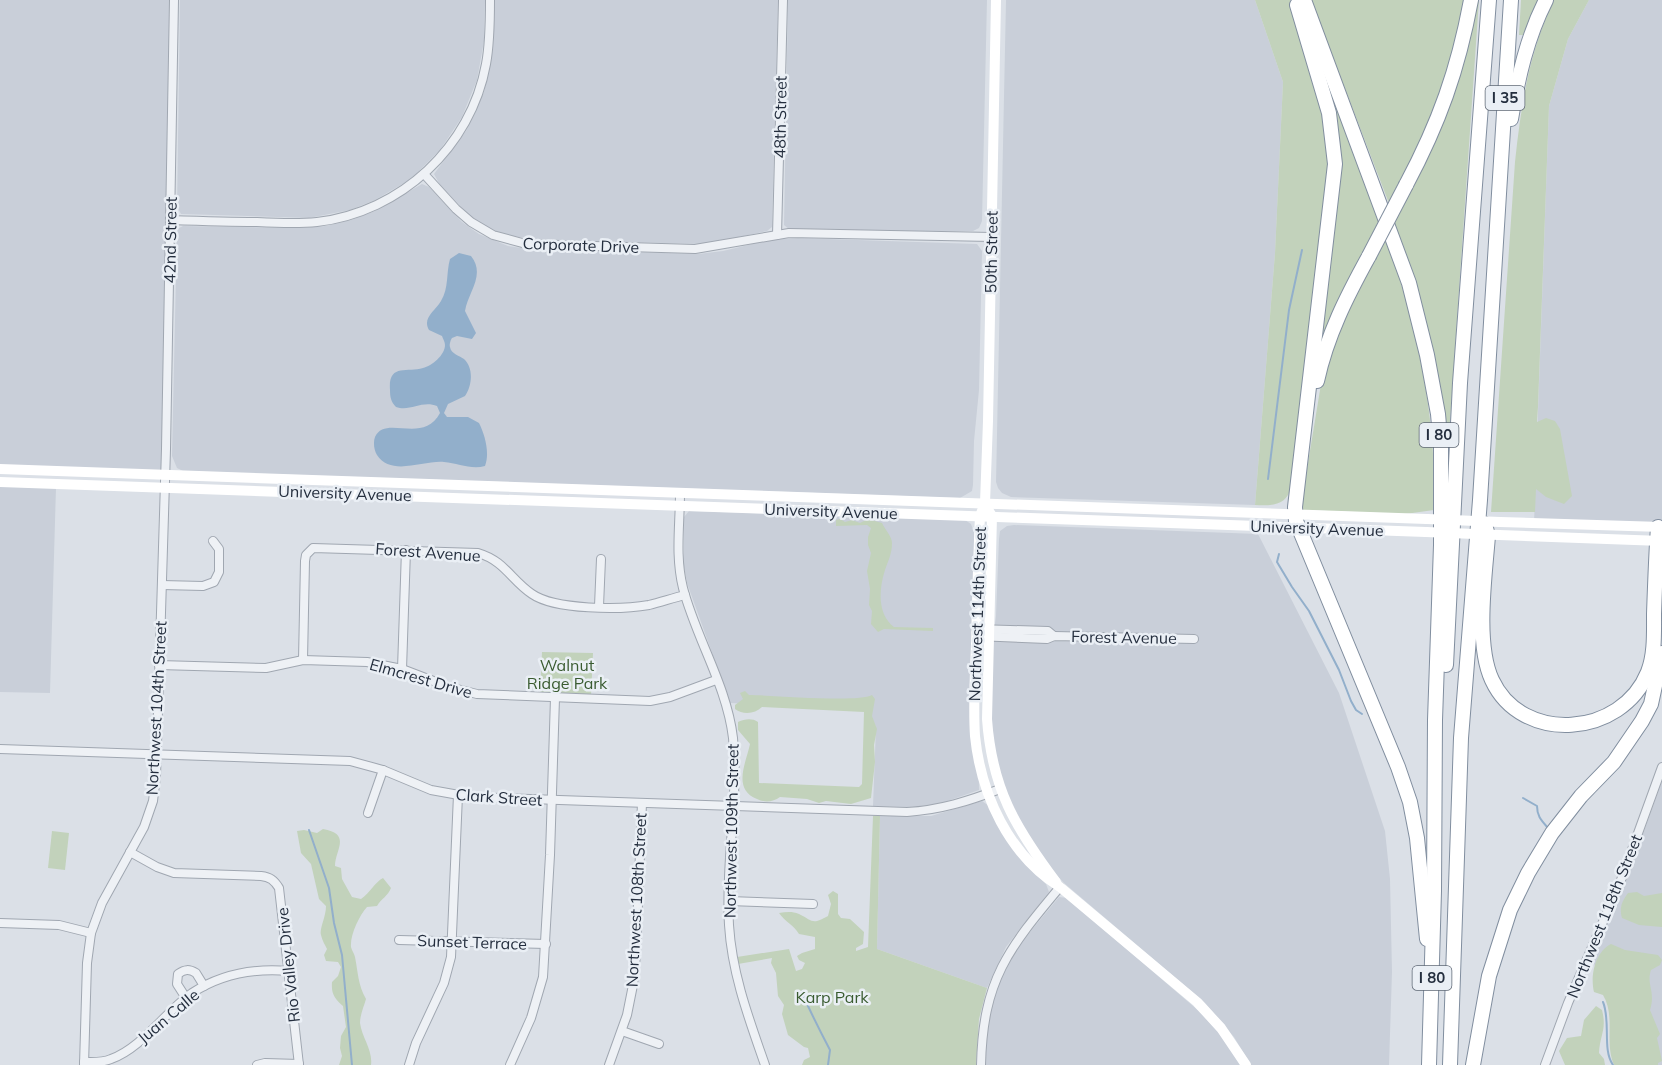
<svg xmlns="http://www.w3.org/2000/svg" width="1662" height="1065" font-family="Mulish,sans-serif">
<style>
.built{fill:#c9cfd9}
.green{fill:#c2d2bb}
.water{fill:#92afcb}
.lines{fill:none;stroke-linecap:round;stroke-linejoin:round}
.stream{stroke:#92afcb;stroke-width:2}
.street-casing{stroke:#a0a7b1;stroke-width:10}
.highway-casing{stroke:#818e9f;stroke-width:16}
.street{stroke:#eef1f5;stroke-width:8}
.secondary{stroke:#fff;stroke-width:10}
.highway{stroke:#fff;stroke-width:14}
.highway-bridge-casing{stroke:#818e9f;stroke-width:16;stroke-linecap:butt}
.secondary-bridge{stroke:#fff;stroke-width:10}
.highway-bridge{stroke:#fff;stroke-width:14}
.labels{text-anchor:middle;stroke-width:5;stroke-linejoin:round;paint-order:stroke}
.shield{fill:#eaeff5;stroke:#5f6875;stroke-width:1.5}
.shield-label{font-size:15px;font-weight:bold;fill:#242e3e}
.street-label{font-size:16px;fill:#242e3e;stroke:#eaeff5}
.park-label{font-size:16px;fill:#395b30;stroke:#eaeff5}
</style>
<rect width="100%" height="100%" fill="#dbe0e7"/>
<g class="built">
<path d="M0 0H174L165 474 0 469Z"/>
<path d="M180 0H485L484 41 477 80 462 117 440 150 411 179 375 200 350 210 309 218 181 214 177 207Z"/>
<path d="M495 0H778L772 227 767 231 705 244 539 240 506 235 487 227 471 217 440 185 434 174 466 131 484 92 493 50Z"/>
<path d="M788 0H987L982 221 979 228 973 231H895L789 229 784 225Z"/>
<path d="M1006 0H1255L1283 82 1275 253 1255 505 1011 497 1002 493 998 488 996 482Z"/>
<path d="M1589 0H1662V527L1534 523 1549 106 1568 39Z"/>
<path d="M422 184 429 187 462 222 479 234 508 246 528 249 698 254 723 251 769 240 798 238 977 244 982 251 979 390 974 441 973 485 972 491 960 498 183 471 177 468 172 456 177 229 183 226 298 228 326 226 351 220 375 211Z"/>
<path d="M0 486 56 488 50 693 0 692Z"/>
<path d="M689 511 965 520 971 524 975 535 979 790 939 804 907 807 873 806 876 727 867 709 730 703 687 583 684 567V517Z"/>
<path d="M1014 525 1258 534 1339 693 1385 831 1390 879 1392 972 1389 1065H1251L1234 1037 1205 1003 1064 883 1047 865 1023 831 1000 777 991 733 992 647 996 616 999 539 1000 531 1007 526Z"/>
<path d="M1662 781V1065H1621L1612 1007 1592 959 1629 873Z"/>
<path d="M982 801 989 806 1022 861 1046 884 1049 892 1006 947 987 988 877 949 880 816H931Z"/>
<path d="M1059 897 1067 898 1200 1012 1225 1040 1240 1065H985L986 1033 990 1011 1001 978 1020 944Z"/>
</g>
<g class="green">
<path d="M1255 0H1290L1322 109 1330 172 1291 487C1287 506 1271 506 1255 505L1275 253 1283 82Z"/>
<path d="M1311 0H1468L1452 73 1390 206Z"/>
<path d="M1473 0H1479L1449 436H1446C1438 361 1420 290 1393 219L1408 190Z"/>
<path d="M1521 0H1539L1523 35H1519Z"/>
<path d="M1554 0H1589L1568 39 1549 106 1538 407 1537 422 1546 418 1555 421 1560 429 1572 496 1564 504 1546 497 1536 489 1535 512H1491L1515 162C1521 105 1529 52 1554 0Z"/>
<path d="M1332 94 1381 223 1318 349 1339 184 1329 95Z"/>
<path d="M1385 234C1416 323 1437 415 1434 510L1405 514 1303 510V493L1322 378 1334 336Z"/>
<path d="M840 519 845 522 852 520 860 523 868 519 882 523C885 530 892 536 892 543 892 554 888 561 885 570 879 589 877 614 894 627L933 628V631L884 629 878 632 871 624 872 611 869 605 870 589 867 571 871 553 868 545V537L871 528 867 525 836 526V520Z"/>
<path d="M542 652 593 653 591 696 540 694Z"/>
<path d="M745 691 749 695C774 695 857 703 872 695L875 699 872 716 877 729 874 745 875 762 871 798 851 804 826 801 819 803 807 799 780 797C773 802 765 803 757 799 732 789 746 763 750 744L738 730V722C745 719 752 718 758 722L759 783 859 787 862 784 864 712 762 707C755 714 743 715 735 709V705L743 699 740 693Z"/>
<path d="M873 816H880L877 949 987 988 979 1019 976 1065H802L804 1060 810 1057 808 1048 804 1047 788 1035 782 1014 784 1005 778 996 776 973 771 963 772 958 738 964 737 957 789 949 796 971 802 969 805 963 799 960 797 956 802 953 815 949V937L799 934C794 925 785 922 779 913 786 912 792 911 799 914 813 921 812 925 828 916L831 904 828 895 833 891 838 894V914L841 918 850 919 864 932 863 944 856 948V951L868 947Z"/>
<path d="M323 829C352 834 335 850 335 866L341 868 342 879 352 897 361 899C370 893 375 882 383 878L391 888C388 896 381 899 377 906L367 907C359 916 350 935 351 947 352 951 354 953 355 957 358 972 358 985 366 999 364 1006 360 1015 360 1023 362 1038 373 1050 371 1065H339L342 1056 340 1048 341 1036 346 1027 343 1006C335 999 331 994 332 982L338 976 341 967 338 962 326 961 324 955 327 949C325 945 322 940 321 935 319 929 326 917 326 906L319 899 311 864 301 853 297 831 304 830 317 833Z"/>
<path d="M52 831 69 833 65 870 48 868Z"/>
<path d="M1637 892 1644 896 1662 893V927L1639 925 1622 918C1619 908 1622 901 1628 893Z"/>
<path d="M1611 944 1625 950 1658 955 1662 960 1660 965 1651 970C1646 985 1656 991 1650 1010L1660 1034 1657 1038 1662 1061 1658 1063V1065H1614C1604 1042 1616 1017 1603 995L1594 992C1590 976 1595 952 1611 944Z"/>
<path d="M1596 1006 1602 1010C1607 1030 1600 1034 1599 1053L1604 1059 1605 1065H1565L1559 1051 1567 1038 1581 1036 1584 1020Z"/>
</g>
<path class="water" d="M459 253 471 256C486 275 468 292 465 311L476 333 472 339 457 336 452 338C451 339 449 345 450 347 451 354 460 356 464 359 474 368 472 386 465 396L448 404 444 413 447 417H468L479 423C485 435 490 453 485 466 471 470 458 463 444 462 424 460 391 477 377 455 374 450 373 442 375 437 385 414 423 445 440 413L437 406C422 400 410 412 396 407 391 402 390 397 390 390 388 363 407 373 423 368 432 366 445 355 445 345 445 342 443 339 442 336L429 330C422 318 435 311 441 301 449 288 446 273 450 259Z"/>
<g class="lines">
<g class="stream">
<path d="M1268 479 1289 310 1302 250"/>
<path d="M1279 554 1277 562 1292 587 1309 611 1339 670 1351 701 1356 710 1362 714"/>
<path d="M1523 798 1537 806C1537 816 1541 820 1548 828"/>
<path d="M309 830 329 888 334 923 342 955 352 1065"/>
<path d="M802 993C811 1013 820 1031 830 1050L828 1065"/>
<path d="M1603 1002C1611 1021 1602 1050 1613 1065"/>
</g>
<g class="street-casing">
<g id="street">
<path d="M424 174 456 209 471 222 493 235 526 244 695 249 789 233 992 237"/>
<path d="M170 220C199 221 228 222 257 222 277 223 297 224 317 222 401 212 471 147 486 64 490 43 490 21 490 0"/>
<path d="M777 235 783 0"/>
<path d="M680 493C680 525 675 556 683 588 696 638 727 686 733 738 739 800 725 863 729 925 732 974 749 1019 765 1065"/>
<path d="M162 585 203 586 214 582 219 572V549L213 541"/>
<path d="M599 606 601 559"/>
<path d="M976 629 1048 631 1054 636"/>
<path d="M976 636 1047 639 1054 636 1194 639"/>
<path d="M303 660 305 561 306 555 313 548 478 553C505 561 511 580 532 594 555 610 621 610 649 605 661 602 673 598 685 595"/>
<path d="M159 665 266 668 303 660 367 662 402 669 449 687 477 694 650 701 670 697 716 680"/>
<path d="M402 669 406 550"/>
<path d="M0 749 350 761 383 770 431 790 470 797 907 812C940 810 969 801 1000 789"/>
<path d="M368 813 383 770"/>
<path d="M130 852 157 867 174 873 261 876C270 877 274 880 279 888L299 1065"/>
<path d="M729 901 813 904"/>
<path d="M0 923 59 925 91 933"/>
<path d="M399 940 546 944"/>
<path d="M186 998 177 984 178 974C185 969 189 969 196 973L204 986"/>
<path d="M622 1031 659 1044"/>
<path d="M84 1062C93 1062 102 1063 111 1059 142 1048 165 1012 192 993 221 974 255 968 289 971"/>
<path d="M84 1065 87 963 91 933 102 903 144 827 153 801 156 776 166 449 174 0"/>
<path d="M257 1065 265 1063 299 1064"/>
<path d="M409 1065 416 1043 444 983 451 957 458 795"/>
<path d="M510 1065 531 1018 543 977 550 855 555 698"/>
<path d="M609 1065 627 1015 633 985 636 954 642 803"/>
<path d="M981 1065C983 980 1008 949 1060 887"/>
<path d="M1545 1065 1568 1003 1621 880 1662 767"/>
</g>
</g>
<g class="highway-casing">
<g id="highway">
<path d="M1304 0 1409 283 1427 355 1438 414 1441 448V545L1435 720 1434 891 1429 1065"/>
<path d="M1297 5 1329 113 1335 164 1295 507 1296 521 1398 767 1410 802 1417 838 1427 939"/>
<path d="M1511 119C1518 78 1527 37 1546 0"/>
<path d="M1406 185C1439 123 1458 70 1471 0"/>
<path d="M1317 381C1327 335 1347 296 1369 256"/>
<path d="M1485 524 1488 536C1485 575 1475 644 1492 680 1522 745 1622 737 1648 672 1655 654 1654 633 1654 614 1655 585 1656 556 1658 527"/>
<path d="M1446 665 1460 383 1489 0"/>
<path d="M1450 1065 1461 738 1480 500 1511 0"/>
<path d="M1473 1065 1489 976 1510 910 1528 873 1552 833 1581 796 1614 762 1642 721 1651 704 1662 653"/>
</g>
</g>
<use href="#street" class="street"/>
<g class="secondary">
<path d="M996 0 988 421 985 503 980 516C978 559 977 602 976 644 975 675 973 706 975 736 981 795 1009 855 1060 887L1197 1002 1221 1028 1246 1065"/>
<path d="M0 469 1427 519"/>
<path d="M0 482 1426 532"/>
<path d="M989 511 992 516 987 719C992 789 1015 827 1056 882"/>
<path d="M1500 522 1662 527"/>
<path d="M1499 535 1662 541"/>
</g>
<use href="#highway" class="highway"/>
<g class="highway-bridge-casing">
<path id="highway-bridge" d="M1369 256 1406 185"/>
</g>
<g class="secondary-bridge">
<path d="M1427 519 1500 522"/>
<path d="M1426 532 1499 535"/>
</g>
<use href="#highway-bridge" class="highway-bridge"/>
</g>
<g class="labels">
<g class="shield">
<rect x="1485.5" y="86" width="39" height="24" rx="4.5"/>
<rect x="1419.5" y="423" width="39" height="24" rx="4.5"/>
<rect x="1412.5" y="966" width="39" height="24" rx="4.5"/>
</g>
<g class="shield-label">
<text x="1505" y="103">I 35</text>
<text x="1439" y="440">I 80</text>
<text x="1432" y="983">I 80</text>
</g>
<g class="street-label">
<text transform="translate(780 117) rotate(-89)" y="6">48th Street</text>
<text transform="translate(170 240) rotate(-89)" y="6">42nd Street</text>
<text transform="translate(581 245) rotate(2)" y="6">Corporate Drive</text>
<text transform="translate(991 252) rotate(-89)" y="6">50th Street</text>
<text transform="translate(345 493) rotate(2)" y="6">University Avenue</text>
<text transform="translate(831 511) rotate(2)" y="6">University Avenue</text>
<text transform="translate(1317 528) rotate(2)" y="6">University Avenue</text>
<text transform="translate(428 552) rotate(4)" y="6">Forest Avenue</text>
<text transform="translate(977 614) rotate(-88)" y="6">Northwest 114th Street</text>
<text transform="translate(1124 637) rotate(1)" y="6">Forest Avenue</text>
<text transform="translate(421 678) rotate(16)" y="6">Elmcrest Drive</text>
<text transform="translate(156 708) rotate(-87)" y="6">Northwest 104th Street</text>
<text transform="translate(499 797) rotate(4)" y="6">Clark Street</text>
<text transform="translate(731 831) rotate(-89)" y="6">Northwest 109th Street</text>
<text transform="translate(636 900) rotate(-87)" y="6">Northwest 108th Street</text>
<text transform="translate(1604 916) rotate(-68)" y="6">Northwest 118th Street</text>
<text transform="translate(472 942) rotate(2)" y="6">Sunset Terrace</text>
<text transform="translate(288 965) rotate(-96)" y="6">Rio Valley Drive</text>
<text transform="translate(168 1016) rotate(-40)" y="6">Juan Calle</text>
</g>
<g class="park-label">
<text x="567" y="671">Walnut<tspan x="567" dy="18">Ridge Park</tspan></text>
<text x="832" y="1003">Karp Park</text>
</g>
</g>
</svg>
